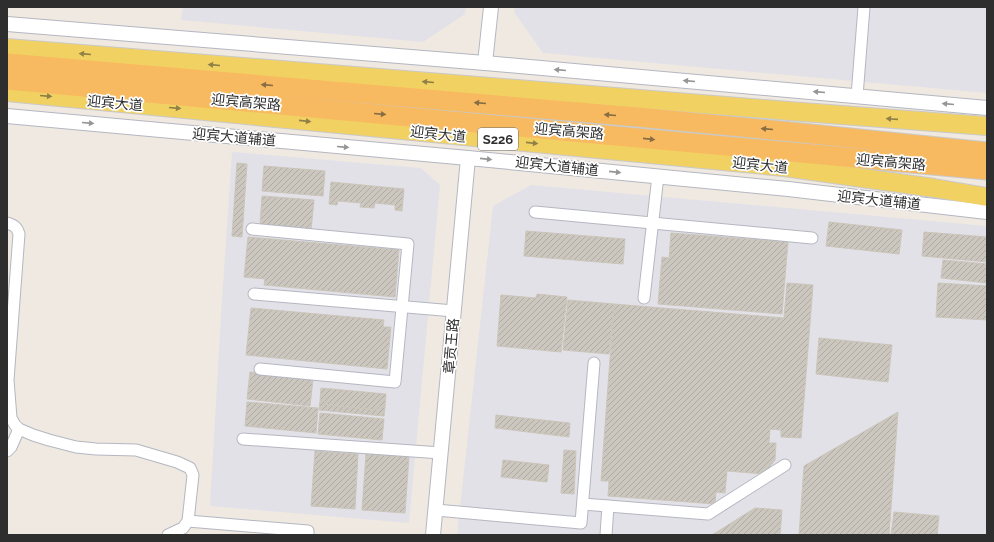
<svg xmlns="http://www.w3.org/2000/svg" width="994" height="542" font-family="Raleway,'Noto Sans SC',sans-serif">
<style>
.industrial{fill:#e3e1e8}
.building{fill:url(#building-hatch);stroke:#cbc5ba}
.lines{fill:none;stroke-linecap:round;stroke-linejoin:round}
.minor-casing{stroke:#b4b7c1;stroke-width:13}
.tertiary-casing{stroke:#b4b7c1;stroke-width:16}
.primary-casing{stroke:#c9c9c9;stroke-width:20}
.trunk-casing{stroke:#c9c9c9;stroke-width:21}
.minor{stroke:#fff;stroke-width:11}
.tertiary{stroke:#fff;stroke-width:14}
.primary{stroke:#f2d163;stroke-width:18}
.trunk{stroke:#f8ba60;stroke-width:19}
.oneway{fill:#908048}
.oneway2{fill:#969696}
.oneway3{fill:#896d44}
.labels{text-anchor:middle;stroke-width:3.5;stroke-linejoin:round;paint-order:stroke}
.shield{fill:#fff;stroke:#6d6d6d;stroke-width:1}
.shield-label{font-size:13px;font-weight:bold;fill:#2e2e2e}
.street-label{font-size:14px;fill:#2e2e2e;stroke:#fff}
</style>
<defs>
<pattern id="building-hatch" width="6" height="6" patternUnits="userSpaceOnUse"><rect width="6" height="6" fill="#cbc7bf"/><path d="M-1 1l2-2M0 6l6-6M5 7l2-2" fill="none" stroke="#afaba4"/></pattern>
</defs>
<rect width="100%" height="100%" fill="#efe9e1"/>
<g class="industrial">
<path d="M183 7H466L465 14 423 42 181 20Z"/>
<path d="M515 7H987V93L543 53 514 12Z"/>
<path d="M232 152 421 168 440 185 409 523 210 506 221 315Z"/>
<path d="M531 185 987 226V535H457L493 206Z"/>
</g>
<g class="building">
<path d="M237 163 247 164 242 237 232 236Z"/>
<path d="M264 166 325 171 323 196 262 191Z"/>
<path d="M331 182 404 189 402 211 395 210V205L375 203 374 208 360 207 361 203 338 201 337 205 329 204Z"/>
<path d="M262 196 314 200 311 230 260 225Z"/>
<path d="M829 222 902 230 899 254 826 246Z"/>
<path d="M526 231 625 239 623 264 524 256Z"/>
<path d="M924 232 987 237V262L922 256Z"/>
<path d="M671 233 788 242 782 314 658 304 662 257 669 258Z"/>
<path d="M248 237 399 250 395 297 264 285 265 279 244 277Z"/>
<path d="M943 260 987 264V283L941 278Z"/>
<path d="M787 283 813 285 801 438 781 437V430L770 429 769 443H776L775 460 764 474 727 471 725 493 716 492 715 504 608 496 609 481H601L614 304 784 318Z"/>
<path d="M938 283 987 286V320L936 317Z"/>
<path d="M537 294 567 297 561 352 497 346 501 295 536 298Z"/>
<path d="M568 300 614 304 609 354 563 350Z"/>
<path d="M251 308 384 320 383 327H391L387 369 246 355Z"/>
<path d="M819 338 892 345 888 382 816 374Z"/>
<path d="M250 372 313 379 310 406 247 399Z"/>
<path d="M321 388 386 394 385 407H377V410L327 405V402L320 401Z"/>
<path d="M320 401 327 402V405L377 410V407H385L384 416 319 410Z"/>
<path d="M247 402 318 408 316 433 245 426Z"/>
<path d="M898 412 889 535H799L804 466Z"/>
<path d="M320 413 384 419 382 440 318 434Z"/>
<path d="M496 415 570 423 569 437 495 428Z"/>
<path d="M564 450 576 451 574 494 561 493Z"/>
<path d="M315 451 358 454 355 509 311 506Z"/>
<path d="M366 454 409 457 405 513 362 510Z"/>
<path d="M503 460 549 465 547 482 501 477Z"/>
<path d="M755 508 782 510 780 535H712Z"/>
<path d="M894 512 939 516 937 535H891Z"/>
</g>
<g class="lines">
<g class="minor-casing">
<g id="minor">
<path d="M857 96 864 7"/>
<path d="M535 212 812 238"/>
<path d="M7 223C14 225 17 227 19 234L8 380 11 418 15 425 19 429 33 435 49 440 76 447 96 449 136 450 177 462 190 468 193 475 188 521 183 528 168 535"/>
<path d="M252 229 408 244 395 382 260 369"/>
<path d="M254 294 454 311"/>
<path d="M644 298 658 176"/>
<path d="M243 439 441 453"/>
<path d="M7 451 11 447 19 429"/>
<path d="M583 504 708 514 785 465"/>
<path d="M436 510 581 523 594 363"/>
<path d="M188 521 308 531V535"/>
<path d="M606 535 608 506"/>
</g>
</g>
<g class="tertiary-casing">
<g id="tertiary">
<path d="M7 24 485 63 987 108"/>
<path d="M485 63 491 7"/>
<path d="M7 116 468 158 788 189 987 212"/>
<path d="M433 535 468 158"/>
</g>
</g>
<g class="primary-casing">
<g id="primary">
<path d="M7 48 789 111 987 126"/>
<path d="M7 92 784 167 934 188 987 197"/>
</g>
</g>
<g class="trunk-casing">
<g id="trunk">
<path d="M7 63 637 117 792 132 987 152"/>
<path d="M7 80 605 135 987 170"/>
</g>
</g>
<use href="#minor" class="minor"/>
<use href="#tertiary" class="tertiary"/>
<use href="#primary" class="primary"/>
<use href="#trunk" class="trunk"/>
</g>
<defs><path id="oneway-solid" d="M-6-.8H1V-3.2L6.5 0L1 3.2V.8H-6Z"/></defs>
<g class="oneway">
<use href="#oneway-solid" transform="translate(85 54) rotate(-175)"/>
<use href="#oneway-solid" transform="translate(214 65) rotate(-175)"/>
<use href="#oneway-solid" transform="translate(428 82) rotate(-175)"/>
<use href="#oneway-solid" transform="translate(46 96) rotate(5)"/>
<use href="#oneway-solid" transform="translate(175 108) rotate(5)"/>
<use href="#oneway-solid" transform="translate(892 119) rotate(-176)"/>
<use href="#oneway-solid" transform="translate(305 121) rotate(6)"/>
<use href="#oneway-solid" transform="translate(532 143) rotate(6)"/>
</g>
<g class="oneway2">
<use href="#oneway-solid" transform="translate(560 70) rotate(-175)"/>
<use href="#oneway-solid" transform="translate(689 81) rotate(-175)"/>
<use href="#oneway-solid" transform="translate(819 92) rotate(-175)"/>
<use href="#oneway-solid" transform="translate(948 104) rotate(-175)"/>
<use href="#oneway-solid" transform="translate(88 123) rotate(5)"/>
<use href="#oneway-solid" transform="translate(343 147) rotate(5)"/>
<use href="#oneway-solid" transform="translate(486 159) rotate(6)"/>
<use href="#oneway-solid" transform="translate(615 172) rotate(6)"/>
</g>
<g class="oneway3">
<use href="#oneway-solid" transform="translate(267 85) rotate(-175)"/>
<use href="#oneway-solid" transform="translate(480 103) rotate(-175)"/>
<use href="#oneway-solid" transform="translate(380 114) rotate(5)"/>
<use href="#oneway-solid" transform="translate(610 115) rotate(-175)"/>
<use href="#oneway-solid" transform="translate(767 129) rotate(-175)"/>
<use href="#oneway-solid" transform="translate(649 139) rotate(6)"/>
</g>
<g class="labels">
<rect class="shield" x="478" y="128" width="40" height="22" rx="3"/>
<g class="shield-label">
<text x="498" y="144">S226</text>
</g>
<g class="street-label">
<text transform="translate(246 102) rotate(5)" y="5">迎宾高架路</text>
<text transform="translate(115 103) rotate(5)" y="5">迎宾大道</text>
<text transform="translate(569 131) rotate(5)" y="5">迎宾高架路</text>
<text transform="translate(438 134) rotate(6)" y="5">迎宾大道</text>
<text transform="translate(234 137) rotate(5)" y="5">迎宾大道辅道</text>
<text transform="translate(891 162) rotate(5)" y="5">迎宾高架路</text>
<text transform="translate(760 165) rotate(6)" y="5">迎宾大道</text>
<text transform="translate(557 166) rotate(6)" y="5">迎宾大道辅道</text>
<text transform="translate(879 200) rotate(6)" y="5">迎宾大道辅道</text>
<text transform="translate(451 346) rotate(-85)" y="5">章贡王路</text>
</g>
</g>
<rect width="994" height="542" fill="none" stroke="#2e2e2e" stroke-width="16"/>
</svg>
